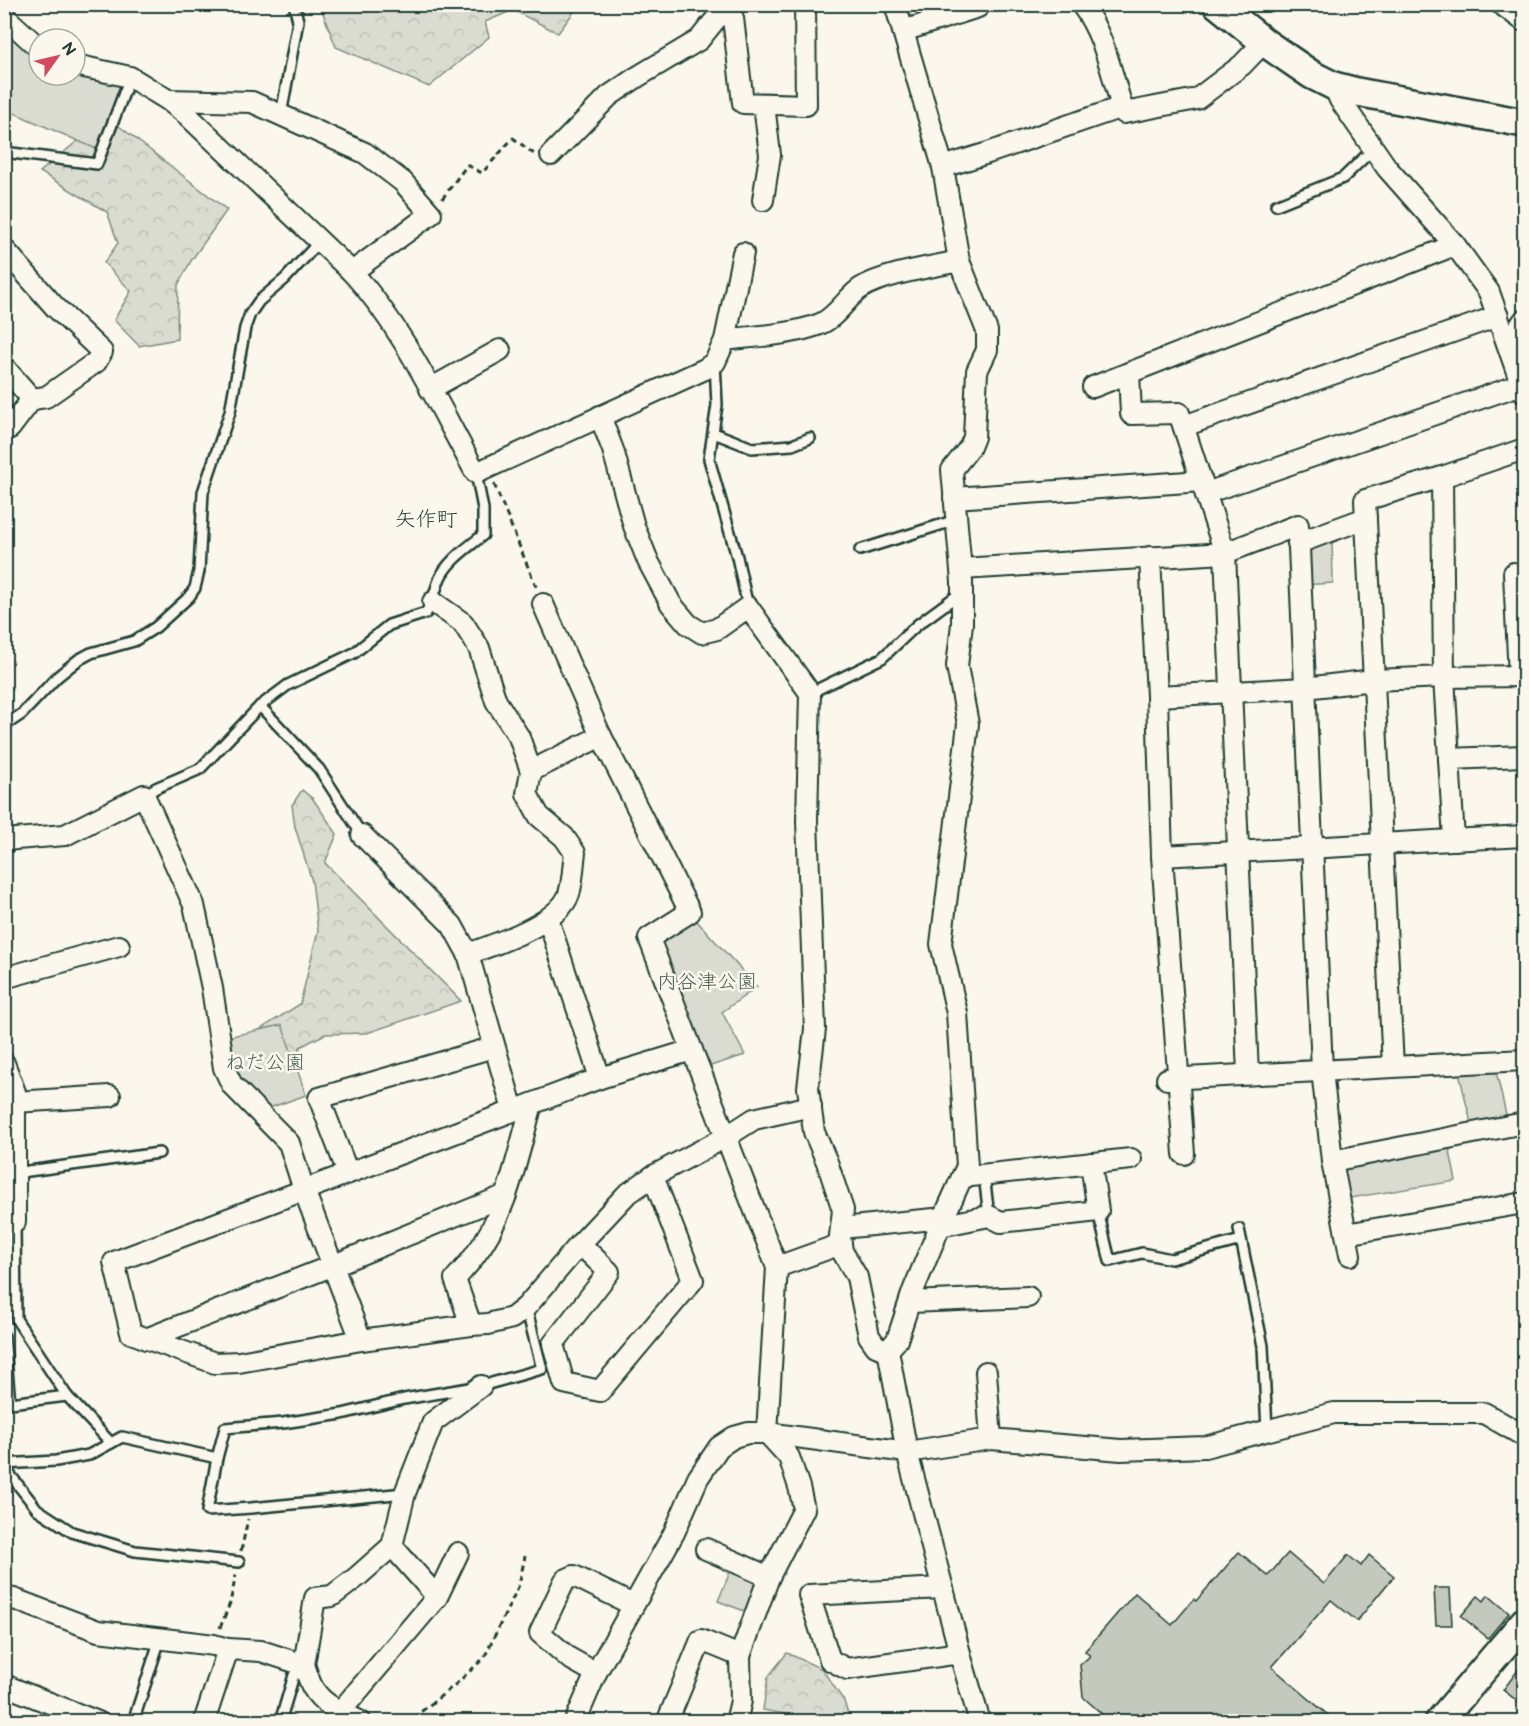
<svg xmlns="http://www.w3.org/2000/svg" width="1529" height="1726" font-family="'Balsamiq Sans','Klee One',sans-serif">
<style>
.forest{fill:url(#forest-crowns);stroke:#7d8c82;stroke-width:1.5}
.park{fill:#dbdcd1;stroke:#7d8c82;stroke-width:1.5}
.building{fill:#c4c9be;stroke:#1f3d34;stroke-width:1.5}
.lines{fill:none;stroke-linecap:round;stroke-linejoin:round}
.lane-casing{stroke:#1f3d34;stroke-width:14}
.street-casing{stroke:#1f3d34;stroke-width:24}
.secondary-casing{stroke:#1f3d34;stroke-width:32}
.path{stroke:#1f3d34;stroke-width:3;stroke-dasharray:6 4.5;stroke-linecap:butt}
.lane{stroke:#fbf7ec;stroke-width:9}
.street{stroke:#fbf7ec;stroke-width:20}
.secondary{stroke:#fbf7ec;stroke-width:27}
.labels{text-anchor:middle;stroke-width:5;stroke-linejoin:round;paint-order:stroke}
.park-label{font-size:20px;fill:#455d53;stroke:#fbf7ec}
.neighbourhood-label{font-size:21px;fill:#1f3d34;stroke:#fbf7ec}
</style>
<defs>
<pattern id="forest-crowns" width="20" height="18" patternUnits="userSpaceOnUse" patternTransform="scale(1.5)"><rect width="20" height="18" fill="#dbdcd1"/><path d="M2 6a3 3 0 1 1 6 0M12 15a3 3 0 1 1 6 0" fill="none" stroke="#bcbeb4"/></pattern>
</defs>
<rect width="100%" height="100%" fill="#fbf7ec"/>
<filter id="ink" filterUnits="userSpaceOnUse"><feTurbulence type="fractalNoise" baseFrequency=".0167" numOctaves="2"/><feDisplacementMap in="SourceGraphic" scale="12" xChannelSelector="R" yChannelSelector="G"/><feConvolveMatrix kernelMatrix="1 2 1 2 8 2 1 2 1" color-interpolation-filters="sRGB"/></filter>
<g filter="url(#ink)">
<g class="forest">
<path d="M322 5V4L579 5 558 33 513 10 485 22 489 37 429 87 336 47 321 8Z"/>
<path d="M119 126 227 210 191 261 178 285 177 339 139 346 114 320 131 291 104 263 118 243 107 212 40 172 86 134Z"/>
<path d="M302 790 313 799 337 834 325 863 461 1001 367 1033 325 1034 300 1047 294 1064 239 1043 300 1004 318 931 312 881 295 827 292 805Z"/>
<path d="M787 1653 822 1669 844 1701 850 1721H819L817 1720 763 1710 768 1677Z"/>
</g>
<g class="park">
<path d="M14 30 39 52V75H75V68L123 82 101 151 5 109V34Z"/>
<path d="M1332 538 1333 583 1303 585 1308 545Z"/>
<path d="M695 919 757 987 722 1012 745 1055 704 1068 659 947 663 938Z"/>
<path d="M282 1025 306 1095 266 1109 239 1077 227 1037Z"/>
<path d="M1496 1071 1507 1119 1472 1127 1459 1073Z"/>
<path d="M1448 1142 1456 1181 1344 1199 1339 1170 1346 1161Z"/>
<path d="M732 1567 759 1583 747 1612 718 1601Z"/>
</g>
<g class="building">
<path d="M1239 1552 1268 1576 1288 1553 1324 1584 1348 1555 1361 1566 1369 1555 1394 1576 1357 1621 1331 1600 1272 1667 1336 1722H1111L1083 1697 1080 1665 1090 1656 1085 1651 1135 1593 1172 1625 1194 1599 1196 1601Z"/>
<path d="M1434 1588H1450L1452 1625H1436Z"/>
<path d="M1488 1595 1509 1613 1488 1638 1461 1616 1478 1596 1484 1601Z"/>
<path d="M1524 1662V1706L1503 1690Z"/>
</g>
<g class="lines">
<g class="lane-casing">
<g id="lane">
<path d="M281 115 298 21 294 4"/>
<path d="M4 152 97 164 130 77"/>
<path d="M1276 205 1343 178 1373 149"/>
<path d="M715 362 717 405 709 459 737 557 748 607"/>
<path d="M714 433 752 448 792 445 810 438"/>
<path d="M860 550 956 520"/>
<path d="M810 693 882 658 917 625 962 592"/>
<path d="M260 706 319 769 362 835"/>
<path d="M4 726 22 714 57 677 78 660 91 653 134 641 156 627 189 597 195 588 199 571 203 492 230 412 245 328 250 314 259 301 285 279 320 241"/>
<path d="M144 795 156 788 200 769 260 706 288 685 354 653 389 625 426 613C433 602 435 590 440 578 448 560 469 547 483 535V509L476 473"/>
<path d="M14 1173 159 1153"/>
<path d="M984 1175 989 1216"/>
<path d="M1098 1211 1110 1261 1142 1253 1171 1259 1241 1240"/>
<path d="M15 1222 16 1319 67 1396 111 1443"/>
<path d="M1239 1229 1263 1346 1267 1431"/>
<path d="M4 1336 10 1403 67 1396"/>
<path d="M4 1464 56 1461 89 1455 122 1437 217 1458"/>
<path d="M4 1467 37 1509 72 1532 135 1551 239 1562"/>
<path d="M405 1493 251 1508 207 1511 217 1458 225 1428 283 1423 342 1414 404 1399 481 1386 542 1369 526 1307"/>
<path d="M133 1722 160 1639"/>
<path d="M280 1722 294 1675 304 1665"/>
</g>
</g>
<g class="street-casing">
<g id="street">
<path d="M895 4 943 167 959 261 987 331V350L977 371 974 437 970 447 952 470 962 582V624L957 666 968 724 941 944 957 1013 967 1166 940 1226 913 1291 897 1340 888 1350 907 1452 962 1661 980 1722"/>
<path d="M1081 4C1105 35 1112 77 1124 113L1197 99 1242 65 1264 42"/>
<path d="M1501 4 1524 21"/>
<path d="M724 8 733 18 743 103 806 105 805 4"/>
<path d="M4 16 39 48"/>
<path d="M903 31 978 7"/>
<path d="M75 65 130 77 168 100 186 114 352 272C405 330 438 405 476 473L705 369 715 362 725 340 743 253"/>
<path d="M1334 86 1340 100 1387 168 1455 245 1489 292 1524 392"/>
<path d="M168 100 252 102 365 153 403 182 431 214 352 272"/>
<path d="M551 155 609 96 637 77 699 40 728 4"/>
<path d="M943 167 988 153 1122 107"/>
<path d="M763 200 770 155 764 104"/>
<path d="M4 249 55 307 102 352 96 362 46 397 32 399 4 367"/>
<path d="M725 340C755 336 792 335 820 324 837 317 846 298 861 288 883 274 932 267 959 261"/>
<path d="M1508 344 1524 320"/>
<path d="M1129 373 1131 414 1179 413 1225 553 1248 1074"/>
<path d="M1093 387 1455 245"/>
<path d="M430 389 500 350"/>
<path d="M600 416 613 450 634 526 648 561 671 604 688 624 702 633 717 629 748 607 810 693 807 821 815 1029 808 1088 814 1132 827 1162 843 1210 840 1236 842 1251 857 1277 869 1336 876 1346 888 1350"/>
<path d="M1184 426 1498 316"/>
<path d="M4 430 10 428 32 399"/>
<path d="M1442 477 1444 677 1454 840"/>
<path d="M1206 493 1522 384"/>
<path d="M954 498 1202 481"/>
<path d="M1298 543 1366 518"/>
<path d="M1150 557 1157 696 1162 856 1184 1154"/>
<path d="M961 569 1225 553 1298 525 1322 1070 1332 1161 1350 1255"/>
<path d="M1514 573 1519 677"/>
<path d="M543 604 599 732 690 912 649 938 692 1050 777 1267 767 1433 907 1452 991 1439 1121 1450 1205 1447 1334 1413H1484L1524 1436"/>
<path d="M1157 696 1305 688 1374 680 1444 677 1524 676"/>
<path d="M1449 759 1524 756"/>
<path d="M531 771 601 736"/>
<path d="M362 835 452 925 468 954C495 944 559 924 569 894 573 881 573 866 575 853L564 837 539 816 527 794 531 771 519 737 496 701 479 648 463 623 433 602"/>
<path d="M4 840 65 835 144 795 194 905 212 988 224 1068 232 1085 289 1143 304 1190 361 1340"/>
<path d="M1162 856 1524 836"/>
<path d="M548 919 600 1078"/>
<path d="M468 954 513 1110"/>
<path d="M4 978 119 946"/>
<path d="M692 1050 600 1078 114 1262 131 1333 215 1363 239 1362 361 1340 471 1325 488 1324 512 1318 526 1307 580 1244 626 1195 653 1176 726 1137 754 1119 811 1106"/>
<path d="M4 1063 15 1092V1222"/>
<path d="M1393 1067 1365 500 1442 477 1524 449"/>
<path d="M1167 1079 1524 1060"/>
<path d="M15 1102 110 1096"/>
<path d="M1332 1161 1524 1123"/>
<path d="M348 1173 319 1098 494 1047"/>
<path d="M962 1177 1131 1159"/>
<path d="M940 1226 989 1216 1001 1222 1098 1211 1091 1163"/>
<path d="M841 1228 944 1218"/>
<path d="M1346 1234 1524 1203"/>
<path d="M580 1244 609 1272 553 1344 564 1383 600 1391 693 1280 653 1176"/>
<path d="M777 1267 841 1244"/>
<path d="M910 1302 1028 1297"/>
<path d="M471 1325 455 1279C461 1272 468 1265 473 1258 507 1215 517 1156 532 1104"/>
<path d="M146 1339 334 1265 506 1195"/>
<path d="M986 1372 991 1439"/>
<path d="M392 1546 437 1597"/>
<path d="M706 1549 769 1577"/>
<path d="M942 1588 809 1595 830 1660 847 1669 960 1653"/>
<path d="M4 1597 14 1599 98 1631 214 1645 228 1649 261 1651 304 1665C307 1672 309 1682 313 1688 323 1706 344 1713 361 1722"/>
<path d="M304 1665 315 1598 332 1596 357 1577 392 1546 405 1493 433 1422 481 1386"/>
<path d="M596 1673 569 1658 540 1633 565 1580 574 1576 633 1605"/>
<path d="M4 1685 98 1722"/>
<path d="M340 1712 437 1597 458 1553"/>
<path d="M204 1722 228 1649"/>
<path d="M575 1722 596 1673 674 1533 698 1478 719 1447 734 1437 748 1433H767L789 1457 799 1487 804 1509 769 1577 740 1656 741 1701 736 1722"/>
<path d="M667 1722 701 1640 740 1656"/>
</g>
</g>
<g class="secondary-casing">
<g id="secondary">
<path d="M1217 4 1264 42 1312 75 1334 86 1357 92 1524 123"/>
<path d="M1439 1722 1524 1622"/>
</g>
</g>
<g class="path">
<path d="M442 199 467 165 482 173 513 138 534 154"/>
<path d="M494 484 537 589"/>
<path d="M241 1551 248 1519"/>
<path d="M220 1628 230 1603 236 1575"/>
<path d="M403 1722 417 1715 456 1684 484 1658 519 1585 525 1556"/>
</g>
<use href="#lane" class="lane"/>
<use href="#street" class="street"/>
<use href="#secondary" class="secondary"/>
</g>
</g>
<g class="labels">
<g class="park-label">
<text x="707" y="988">内谷津公園</text>
<text x="265" y="1069">ねだ公園</text>
</g>
<g class="neighbourhood-label">
<text x="426" y="526">矢作町</text>
</g>
</g>
<rect width="1529" height="1726" fill="none" stroke="#fbf7ec" stroke-width="24"/>
<rect x="12" y="12" width="1505" height="1702" fill="none" stroke="#1f3d34" stroke-width="2" filter="url(#ink)"/>
<g transform="translate(57 57) rotate(56)"><circle r="28" fill="#fbf7ec" stroke="#a3ada2" stroke-width="1.5"/>
<path d="M0-4.5L10 22L0 15L-10 22Z" fill="#d1495b"/>
<text y="-9" font-size="16" font-weight="bold" text-anchor="middle" fill="#1f3d34">N</text>
</g>
</svg>
